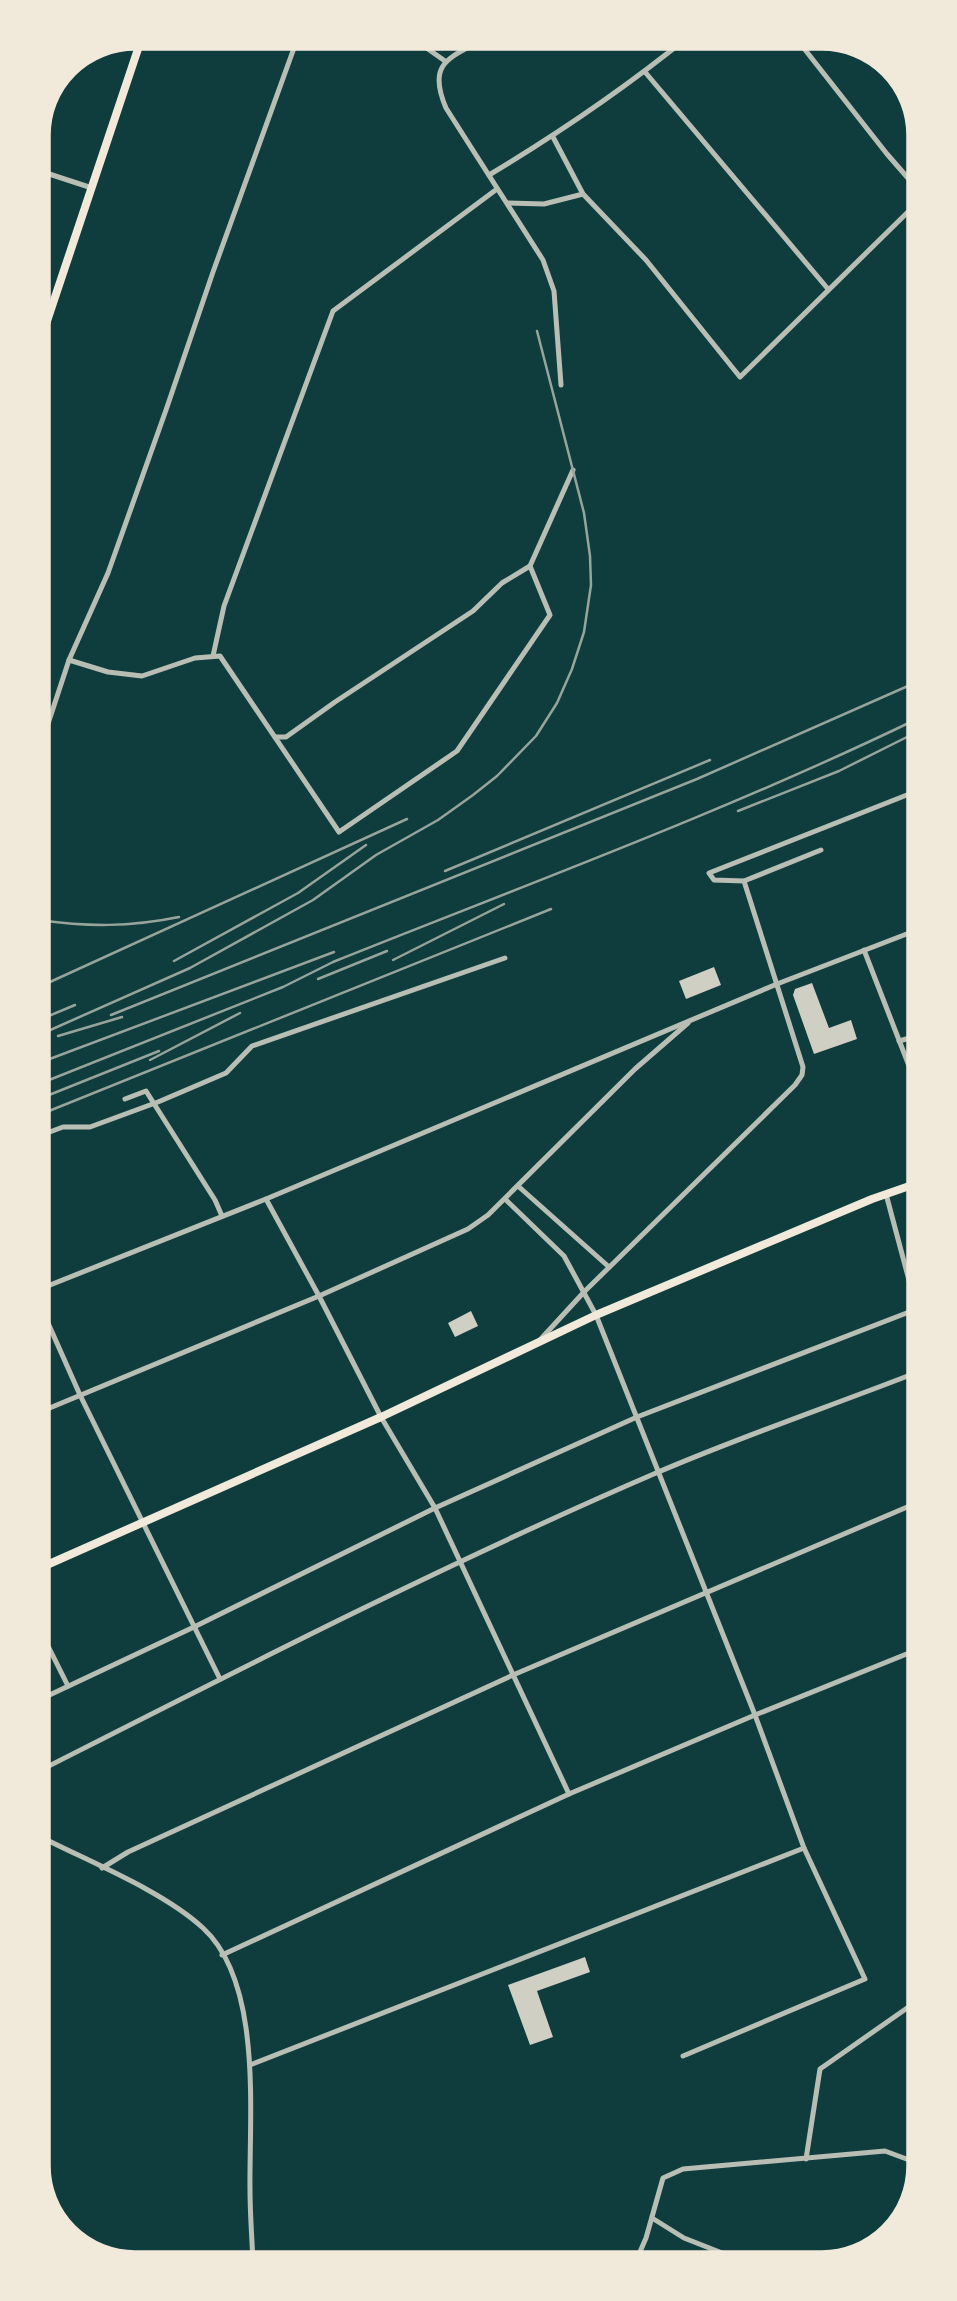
<svg xmlns="http://www.w3.org/2000/svg" width="957" height="2301" font-family="Inter,sans-serif">
<style>
.building{fill:#cfcfc3}
.lines{fill:none;stroke-linecap:round;stroke-linejoin:round}
.minor{stroke:#b8beb3;stroke-width:5}
.secondary{stroke:#f1e9da;stroke-width:8}
.rail{stroke:#97a49c;stroke-width:2.5}
.rim{fill:none;stroke:#f1e9da;stroke-width:3.5}
</style>
<rect width="100%" height="100%" fill="#0f3d3e"/>
<g class="building">
<path d="M714 967 721 985 686 999 679 981Z"/>
<path d="M812 983 829 1028 851 1020 857 1039 814 1054 793 995 795 989Z"/>
<path d="M471 1311 478 1326 455 1337 448 1323Z"/>
<path d="M585 1957 590 1972 537 1991 553 2037 530 2045 508 1985Z"/>
</g>
<g class="lines">
<g class="minor">
<path d="M411 37 445 61"/>
<path d="M487 37C451 58 426 61 446 108L543 260 554 291 561 385"/>
<path d="M795 37 887 154 914 185"/>
<path d="M645 72 828 289"/>
<path d="M553 137 583 194 646 260 740 377 915 205"/>
<path d="M37 170 92 188"/>
<path d="M489 175C559 133 625 88 688 37"/>
<path d="M915 183V204"/>
<path d="M507 203 544 204 583 194"/>
<path d="M213 656 224 606 333 311 497 189"/>
<path d="M69 660 108 672 142 676 195 658 220 656 339 832 457 751 550 615 530 566 573 470"/>
<path d="M38 737 44 736 69 660 108 573 166 410 213 272 298 37"/>
<path d="M275 737H286L335 702 473 611 502 583 530 566"/>
<path d="M744 881 821 850"/>
<path d="M864 950 918 1089"/>
<path d="M899 1041 917 1036"/>
<path d="M125 1099 146 1091 215 1200 222 1216"/>
<path d="M39 1136 63 1127H90L158 1102 226 1073 252 1046 505 958"/>
<path d="M518 1186 609 1267"/>
<path d="M886 1194 918 1314"/>
<path d="M266 1199 319 1296 381 1417 435 1508 569 1794"/>
<path d="M505 1199 564 1256 596 1315 755 1715 804 1848 865 1979 683 2056"/>
<path d="M40 1289 266 1199 777 984 917 930"/>
<path d="M40 1305 80 1395 220 1679"/>
<path d="M539 1341 584 1292 795 1085 802 1075 803 1067 744 881 714 880 709 873 917 791"/>
<path d="M40 1412 319 1296 468 1229 488 1215 635 1069 688 1023"/>
<path d="M40 1630 68 1686"/>
<path d="M41 1699 194 1627 435 1508 637 1417 917 1309"/>
<path d="M41 1770C244 1667 447 1563 656 1473 742 1436 831 1406 918 1372"/>
<path d="M41 1837C90 1862 163 1891 203 1928 263 1983 249 2115 250 2189 250 2214 252 2238 253 2263"/>
<path d="M102 1868 128 1852 513 1675 919 1502"/>
<path d="M222 1955 569 1794 755 1715 919 1649"/>
<path d="M250 2065 804 1848"/>
<path d="M806 2159 820 2069 920 1999"/>
<path d="M652 2218 684 2238 740 2260"/>
<path d="M636 2261 646 2238 663 2178 683 2169 885 2151 920 2164"/>
</g>
<g class="secondary">
<path d="M37 351 142 37"/>
<path d="M40 1568 381 1417 596 1315 872 1199 918 1183"/>
</g>
<g class="rail">
<path d="M738 811 839 771 917 732"/>
<path d="M445 871 710 760"/>
<path d="M39 920C88 927 130 927 179 917"/>
<path d="M393 960 504 904"/>
<path d="M174 961 298 893 366 845"/>
<path d="M318 979 387 951"/>
<path d="M39 987 407 819"/>
<path d="M111 1015 697 779 917 682"/>
<path d="M39 1020 75 1005"/>
<path d="M39 1035 190 968 313 900 376 855 438 820 473 795 497 776 536 736 557 703 572 669 584 632 591 585 590 556 584 513 537 331"/>
<path d="M58 1036 122 1017"/>
<path d="M150 1060 240 1013"/>
<path d="M39 1063 334 952"/>
<path d="M39 1084 283 987 333 962C528 884 727 811 917 719"/>
<path d="M39 1099 159 1051"/>
<path d="M39 1115 551 909"/>
</g>
</g>
<path d="M0 0H957V2301H0ZM135 49H822A86 86 0 0 1 908 135V2166A86 86 0 0 1 822 2252H135A86 86 0 0 1 49 2166V135A86 86 0 0 1 135 49Z" fill="#f1e9da" fill-rule="evenodd"/>
<path class="rim" d="M135 49H822A86 86 0 0 1 908 135V2166A86 86 0 0 1 822 2252H135A86 86 0 0 1 49 2166V135A86 86 0 0 1 135 49Z"/>
</svg>
